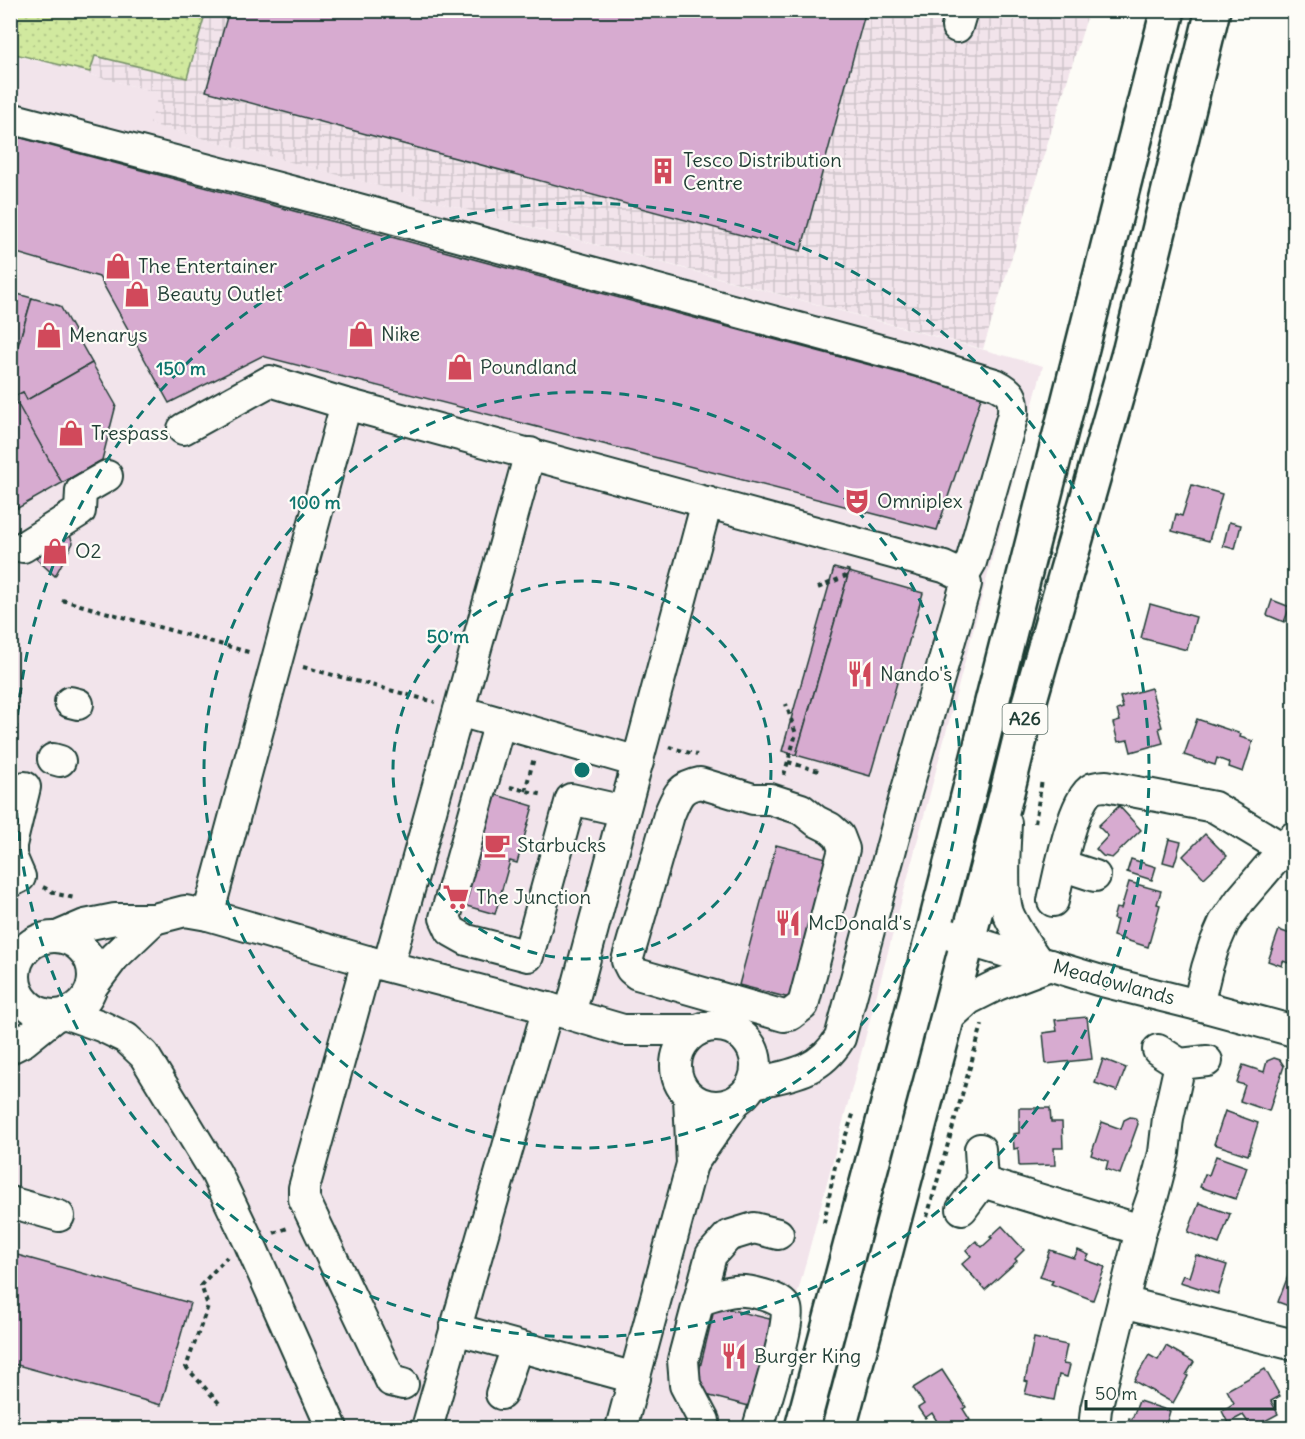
<svg xmlns="http://www.w3.org/2000/svg" width="1305" height="1439" font-family="Delius,sans-serif">
<style>
.built{fill:#f2e4eb}
.industrial{fill:url(#industrial-grid)}
.grass{fill:url(#grass-dots);stroke:#78936a;stroke-width:1.5}
.building{fill:#d7abd0;stroke:#1f3d34;stroke-width:1.5}
.lines{fill:none;stroke-linecap:round;stroke-linejoin:round}
.minor-casing{stroke:#1f3d34;stroke-width:34}
.highway-casing{stroke:#1f3d34;stroke-width:38}
.path{stroke:#1f3d34;stroke-width:4;stroke-dasharray:4.5 4.5;stroke-linecap:butt}
.minor{stroke:#fdfcf7;stroke-width:30}
.highway{stroke:#fdfcf7;stroke-width:33}
.ring{fill:none;stroke:#0f766e;stroke-width:3;stroke-dasharray:10 8}
.labels{text-anchor:middle;stroke-width:4.5;stroke-linejoin:round;paint-order:stroke}
.shield{fill:#fdfcf7;stroke:#62766e;stroke-width:1.5}
.shield-label{font-size:18px;font-weight:bold;fill:#1f3d34}
.poi-label{font-size:20px;fill:#1f3d34;stroke:#fdfcf7;text-anchor:start}
.street-label{font-size:20px;fill:#1f3d34;stroke:#fdfcf7}
.centre{fill:#0f766e;stroke:#fdfcf7;stroke-width:3}
.ring-label{font-size:18px;text-anchor:middle;font-weight:bold;fill:#0f766e;stroke:#fdfcf7;stroke-width:4.5;stroke-linejoin:round;paint-order:stroke}
</style>
<defs>
<pattern id="industrial-grid" width="8" height="8" patternUnits="userSpaceOnUse" patternTransform="scale(1.5)"><rect width="8" height="8" fill="#f2e4eb"/><path d="M0 4h8M4 0v8" fill="none" stroke="#cfc4ca"/></pattern>
<pattern id="grass-dots" width="8" height="8" patternUnits="userSpaceOnUse" patternTransform="scale(1.5)"><rect width="8" height="8" fill="#d1e99f"/><path d="M2 2h.1M6 6h.1" fill="none" stroke="#b3c98a" stroke-width="1.8" stroke-linecap="round"/></pattern>
</defs>
<rect width="100%" height="100%" fill="#fdfcf7"/>
<filter id="ink" filterUnits="userSpaceOnUse"><feTurbulence type="fractalNoise" baseFrequency=".0167" numOctaves="2"/><feDisplacementMap in="SourceGraphic" scale="12" xChannelSelector="R" yChannelSelector="G"/><feConvolveMatrix kernelMatrix="1 2 1 2 8 2 1 2 1" color-interpolation-filters="sRGB"/></filter>
<g filter="url(#ink)">
<path class="built" d="M10 54 160 93 151 124 1043 366 762 1428H11Z"/>
<path class="industrial" d="M206 10 1089 11 983 349 150 124 159 93 11 54 10 53 89 72 95 56 186 77Z"/>
<path class="grass" d="M10 11 11 10 206 11 187 78 95 56 90 72 11 53Z"/>
<g class="building">
<path d="M229 10H866L801 251 206 91Z"/>
<path d="M10 135 982 395 937 530 262 356 169 403 99 277 10 251Z"/>
<path d="M10 292 32 298 10 373Z"/>
<path d="M32 298 60 306 92 363 27 400 23 392 13 397 10 392V373Z"/>
<path d="M92 363 116 405 102 460 62 483 13 397 23 392 27 400Z"/>
<path d="M17 403 62 483 18 508 10 496V407Z"/>
<path d="M1192 485 1222 494 1209 541 1172 531 1176 514 1182 516Z"/>
<path d="M10 496 18 508 10 512Z"/>
<path d="M1229 522 1241 525 1235 549 1223 546Z"/>
<path d="M70 535 73 543 55 576 29 552Z"/>
<path d="M834 568 849 572 796 755 782 751Z"/>
<path d="M849 572 923 593 870 776 796 755Z"/>
<path d="M1272 600 1290 607 1284 622 1267 615Z"/>
<path d="M1150 604 1196 617 1187 650 1141 638Z"/>
<path d="M1151 688 1162 727 1159 728 1163 743 1131 752 1128 740 1118 742 1113 723 1120 721 1117 710 1123 708 1120 697Z"/>
<path d="M1197 719 1241 734 1240 737 1253 741 1243 772 1229 767 1230 763 1217 758 1215 765 1184 755Z"/>
<path d="M490 793 533 806 517 863 510 861 495 914 456 903Z"/>
<path d="M1119 806 1141 830 1112 858 1103 856 1096 849 1108 836 1098 826Z"/>
<path d="M1205 834 1227 856 1204 878 1183 856Z"/>
<path d="M1169 839 1181 842 1174 865 1163 862Z"/>
<path d="M776 845 838 861 801 1001 739 985Z"/>
<path d="M1131 859 1156 867 1152 880 1127 872Z"/>
<path d="M1129 882 1161 891 1157 904 1160 905 1148 947 1113 936 1117 920 1113 919 1116 908 1121 909Z"/>
<path d="M1279 930 1293 935 1294 932V965L1283 961 1282 966 1268 961Z"/>
<path d="M1087 1017 1092 1059 1046 1064 1043 1033 1057 1031 1055 1020Z"/>
<path d="M1274 1058 1280 1060 1284 1066 1269 1111 1240 1101 1245 1085 1237 1083 1243 1065 1264 1072 1267 1061Z"/>
<path d="M1103 1059 1126 1068 1117 1091 1095 1083Z"/>
<path d="M1019 1108H1050L1051 1122H1062L1063 1148H1054L1055 1165 1019 1166 1018 1148 1014 1149 1013 1134 1019 1133Z"/>
<path d="M1225 1111 1258 1123 1248 1155 1214 1144Z"/>
<path d="M1130 1117 1135 1118 1138 1124 1120 1174 1106 1169 1108 1161 1091 1155 1102 1122 1121 1129 1124 1120Z"/>
<path d="M1216 1156 1247 1167 1236 1199 1200 1187 1205 1174 1209 1175Z"/>
<path d="M1293 1168 1294 1169V1187L1287 1184Z"/>
<path d="M1199 1203 1230 1214 1219 1244 1188 1232Z"/>
<path d="M1002 1226 1024 1250 1015 1259 1017 1261 985 1290 962 1264 971 1256 966 1250 976 1241 982 1247 992 1238 990 1237Z"/>
<path d="M1050 1250 1074 1258 1078 1250 1089 1255 1086 1260 1105 1267 1093 1300 1051 1284 1053 1281 1040 1277Z"/>
<path d="M10 1253 190 1303 161 1405 10 1363Z"/>
<path d="M1196 1255 1227 1265 1218 1294 1180 1282 1183 1275 1189 1277Z"/>
<path d="M1293 1263 1294 1264V1308L1278 1302Z"/>
<path d="M715 1306 774 1320 753 1407 694 1392Z"/>
<path d="M1034 1338 1067 1345 1063 1364 1070 1365 1067 1377 1059 1375 1054 1400 1025 1394 1028 1382 1025 1381Z"/>
<path d="M1166 1346 1194 1362 1186 1375 1188 1376 1173 1403 1134 1381 1149 1355 1158 1360Z"/>
<path d="M1265 1369 1280 1396 1271 1401 1278 1414 1252 1428 1243 1415 1228 1423 1222 1411 1234 1403 1227 1390Z"/>
<path d="M942 1370 966 1407 963 1409 970 1420 956 1428H941L932 1413 925 1418 918 1408 924 1404 913 1388Z"/>
<path d="M1139 1401 1170 1411 1165 1428H1126L1129 1418 1132 1419Z"/>
<path d="M1039 1420 1043 1428H1013L1026 1423 1027 1426Z"/>
</g>
<g class="lines">
<g class="minor-casing">
<g id="minor">
<path d="M957 27 962 10"/>
<path d="M10 118 351 207 909 358 995 384C1011 392 1014 396 1013 414L971 562 963 576"/>
<path d="M183 429 270 381 346 404"/>
<path d="M23 547 80 511 81 491 107 476"/>
<path d="M70 702 78 704"/>
<path d="M459 711 638 762"/>
<path d="M500 722 445 918 451 931 467 940 528 956 571 799 624 811"/>
<path d="M53 759 60 761"/>
<path d="M700 783 753 799H770L801 809 816 821 830 828 839 836 844 849 803 1005 790 1015 784 1016 637 974 631 969 627 961 669 815C677 796 679 787 700 783Z"/>
<path d="M1006 823C1005 846 1001 892 1008 913 1015 930 1027 946 1037 961"/>
<path d="M1061 865 1095 876"/>
<path d="M10 882 20 877 11 856V845L25 787"/>
<path d="M1053 901C1058 879 1073 797 1093 788 1097 787 1102 786 1106 786L1214 807 1284 849"/>
<path d="M208 915 346 404 944 567 963 576 966 584 906 793 840 1038C819 1073 790 1075 753 1083"/>
<path d="M934 930 1098 980 1198 1005 1294 1031"/>
<circle cx="54" cy="976" r="39"/>
<path d="M57 937 85 925 115 919H154L185 911 208 915 367 961 548 1008 623 1030H698"/>
<path d="M367 961 304 1188V1199L391 1381 403 1384"/>
<path d="M388 966 530 453"/>
<path d="M93 985 114 957 154 919"/>
<path d="M1198 1005 1207 968 1214 946 1224 923 1241 899 1294 837"/>
<path d="M67 1014 101 1026 126 1038 144 1055 216 1173 250 1244 332 1428"/>
<path d="M570 1014 707 502"/>
<path d="M947 1019 969 999 997 985 1050 965"/>
<circle cx="716" cy="1066" r="40"/>
<path d="M10 1048 24 1041 55 1016"/>
<path d="M1158 1050 1180 1064 1207 1061"/>
<path d="M692 1164 735 1102"/>
<path d="M982 1182 1141 1230"/>
<path d="M10 1202 59 1216"/>
<path d="M962 1209 982 1182 980 1149"/>
<path d="M699 1300C711 1297 723 1292 735 1291 747 1290 780 1296 786 1308 792 1321 763 1410 758 1428"/>
<path d="M1123 1302 1294 1345"/>
<path d="M455 1329 635 1378"/>
<path d="M501 1394 517 1347"/>
<path d="M427 1428 548 1008"/>
<path d="M621 1428 692 1164 689 1097"/>
<path d="M701 1428 704 1421 685 1385 683 1360 711 1255 728 1236 754 1228 778 1234"/>
<path d="M1094 1428 1096 1409 1141 1230 1153 1195 1164 1153 1168 1118 1180 1064"/>
</g>
</g>
<g class="highway-casing">
<g id="highway">
<path d="M802 1428 934 930 1168 10"/>
<path d="M839 1428 1006 796 1027 710 1130 349 1213 10"/>
</g>
</g>
<g class="path">
<path d="M818 588 846 576 848 569"/>
<path d="M62 600 252 653"/>
<path d="M303 667 435 702"/>
<path d="M669 747 697 755"/>
<path d="M788 762 822 772"/>
<path d="M784 775 796 734 786 704"/>
<path d="M510 787 544 795"/>
<path d="M525 791 534 758"/>
<path d="M1035 823 1042 780"/>
<path d="M43 887 57 894 75 898"/>
<path d="M927 1217 982 1025"/>
<path d="M824 1223 835 1166 854 1112"/>
<path d="M274 1233 290 1227"/>
<path d="M219 1403 186 1367 208 1306 201 1285 227 1257"/>
</g>
<use href="#minor" class="minor"/>
<use href="#highway" class="highway"/>
</g>
</g>
<g class="ring">
<circle cx="582" cy="770" r="189"/>
<circle cx="582" cy="770" r="378"/>
<circle cx="582" cy="770" r="567"/>
</g>
<defs>
<g id="building-bare" transform="scale(2.07)"><path d="M-4-6H4V6H1V3H-1V6H-4ZM-2.5-4.3h1.7v1.8h-1.7ZM.8-4.3h1.7v1.8H.8ZM-2.5-1h1.7V.8h-1.7ZM.8-1h1.7V.8H.8Z" fill="#d1495b" stroke="#fdfcf7" stroke-width="2.5" paint-order="stroke"/></g>
<g id="shop-bare" transform="scale(2.07)"><path d="M-5-2.5h2.3a2.7 3.5 0 0 1 5.4 0H5L5.5 6h-11ZM-1.5-2.5h3a1.5 2.3 0 0 0-3 0Z" fill="#d1495b" stroke="#fdfcf7" stroke-width="2.5" paint-order="stroke"/></g>
<g id="theatre-bare" transform="scale(2.07)"><path d="M-5-5.5Q0-4 5-5.5V0Q5 5 0 6Q-5 5-5 0ZM-3.3-2.5H-1v1.5H-3.3ZM1-2.5H3.3v1.5H1ZM-2.8 1Q0 5.5 2.8 1Z" fill="#d1495b" stroke="#fdfcf7" stroke-width="2.5" paint-order="stroke"/></g>
<g id="restaurant-bare" transform="scale(2.07)"><path d="M-5-6h1v4h1v-4h1v4h1v-4h1v5L-1.5 .5V6h-2V.5L-5-1ZM5-6V6H3V1.5H1.5Q1.5-4 5-6Z" fill="#d1495b" stroke="#fdfcf7" stroke-width="2.5" paint-order="stroke"/></g>
<g id="cafe-bare" transform="scale(2.07)"><path d="M-5.5-4.5H6V0H3Q3 3.5 0 3.5H-2.5Q-5.5 3.5-5.5 0ZM3-3.2v2h1.7v-2ZM-6 4.5H4V6H-6Z" fill="#d1495b" stroke="#fdfcf7" stroke-width="2.5" paint-order="stroke"/></g>
<g id="supermarket-bare" transform="scale(2.07)"><path d="M-6-5.5h2.5l.6 2H6L4.5 2H-2.5L-4.4-4H-6ZM-1.5 3.2a1.3 1.3 0 1 0 .1 0ZM3 3.2a1.3 1.3 0 1 0 .1 0Z" fill="#d1495b" stroke="#fdfcf7" stroke-width="2.5" paint-order="stroke"/></g>
</defs>
<g fill-rule="evenodd">
<use href="#building-bare" x="663" y="171"/>
<use href="#shop-bare" x="118" y="266"/>
<use href="#shop-bare" x="137" y="294"/>
<use href="#shop-bare" x="361" y="334"/>
<use href="#shop-bare" x="49" y="335"/>
<use href="#shop-bare" x="460" y="367"/>
<use href="#shop-bare" x="71" y="433"/>
<use href="#theatre-bare" x="857" y="501"/>
<use href="#shop-bare" x="55" y="551"/>
<use href="#restaurant-bare" x="860" y="674"/>
<use href="#cafe-bare" x="497" y="845"/>
<use href="#supermarket-bare" x="456" y="897"/>
<use href="#restaurant-bare" x="788" y="923"/>
<use href="#restaurant-bare" x="734" y="1356"/>
</g>
<g class="labels">
<rect class="shield" x="1002.5" y="704" width="45" height="30" rx="4.5"/>
<g class="shield-label">
<text x="1025" y="725">A26</text>
</g>
<g class="poi-label">
<text x="683" y="167">Tesco Distribution<tspan x="683" dy="23">Centre</tspan></text>
<text x="138" y="273">The Entertainer</text>
<text x="157" y="301">Beauty Outlet</text>
<text x="381" y="341">Nike</text>
<text x="69" y="342">Menarys</text>
<text x="480" y="374">Poundland</text>
<text x="91" y="440">Trespass</text>
<text x="877" y="508">Omniplex</text>
<text x="75" y="558">O2</text>
<text x="880" y="681">Nando's</text>
<text x="517" y="852">Starbucks</text>
<text x="476" y="904">The Junction</text>
<text x="808" y="930">McDonald's</text>
<text x="754" y="1363">Burger King</text>
</g>
<g class="street-label">
<text transform="translate(1114 982) rotate(15)" y="7">Meadowlands</text>
</g>
</g>
<circle cx="582" cy="770" r="9" class="centre"/>
<g class="ring-label">
<text x="181" y="375">150 m</text>
<text x="315" y="509">100 m</text>
<text x="448" y="643">50 m</text>
</g>
<rect width="1305" height="1439" fill="none" stroke="#fdfcf7" stroke-width="36"/>
<rect x="18" y="18" width="1269" height="1403" fill="none" stroke="#1f3d34" stroke-width="2" filter="url(#ink)"/>
<path d="M1086 1400v9h189v-9" fill="none" stroke="#1f3d34" stroke-width="3"/>
<text x="1095" y="1400" font-size="18" fill="#1f3d34" stroke="#fdfcf7" stroke-width="4.5" paint-order="stroke">50 m</text>
</svg>
